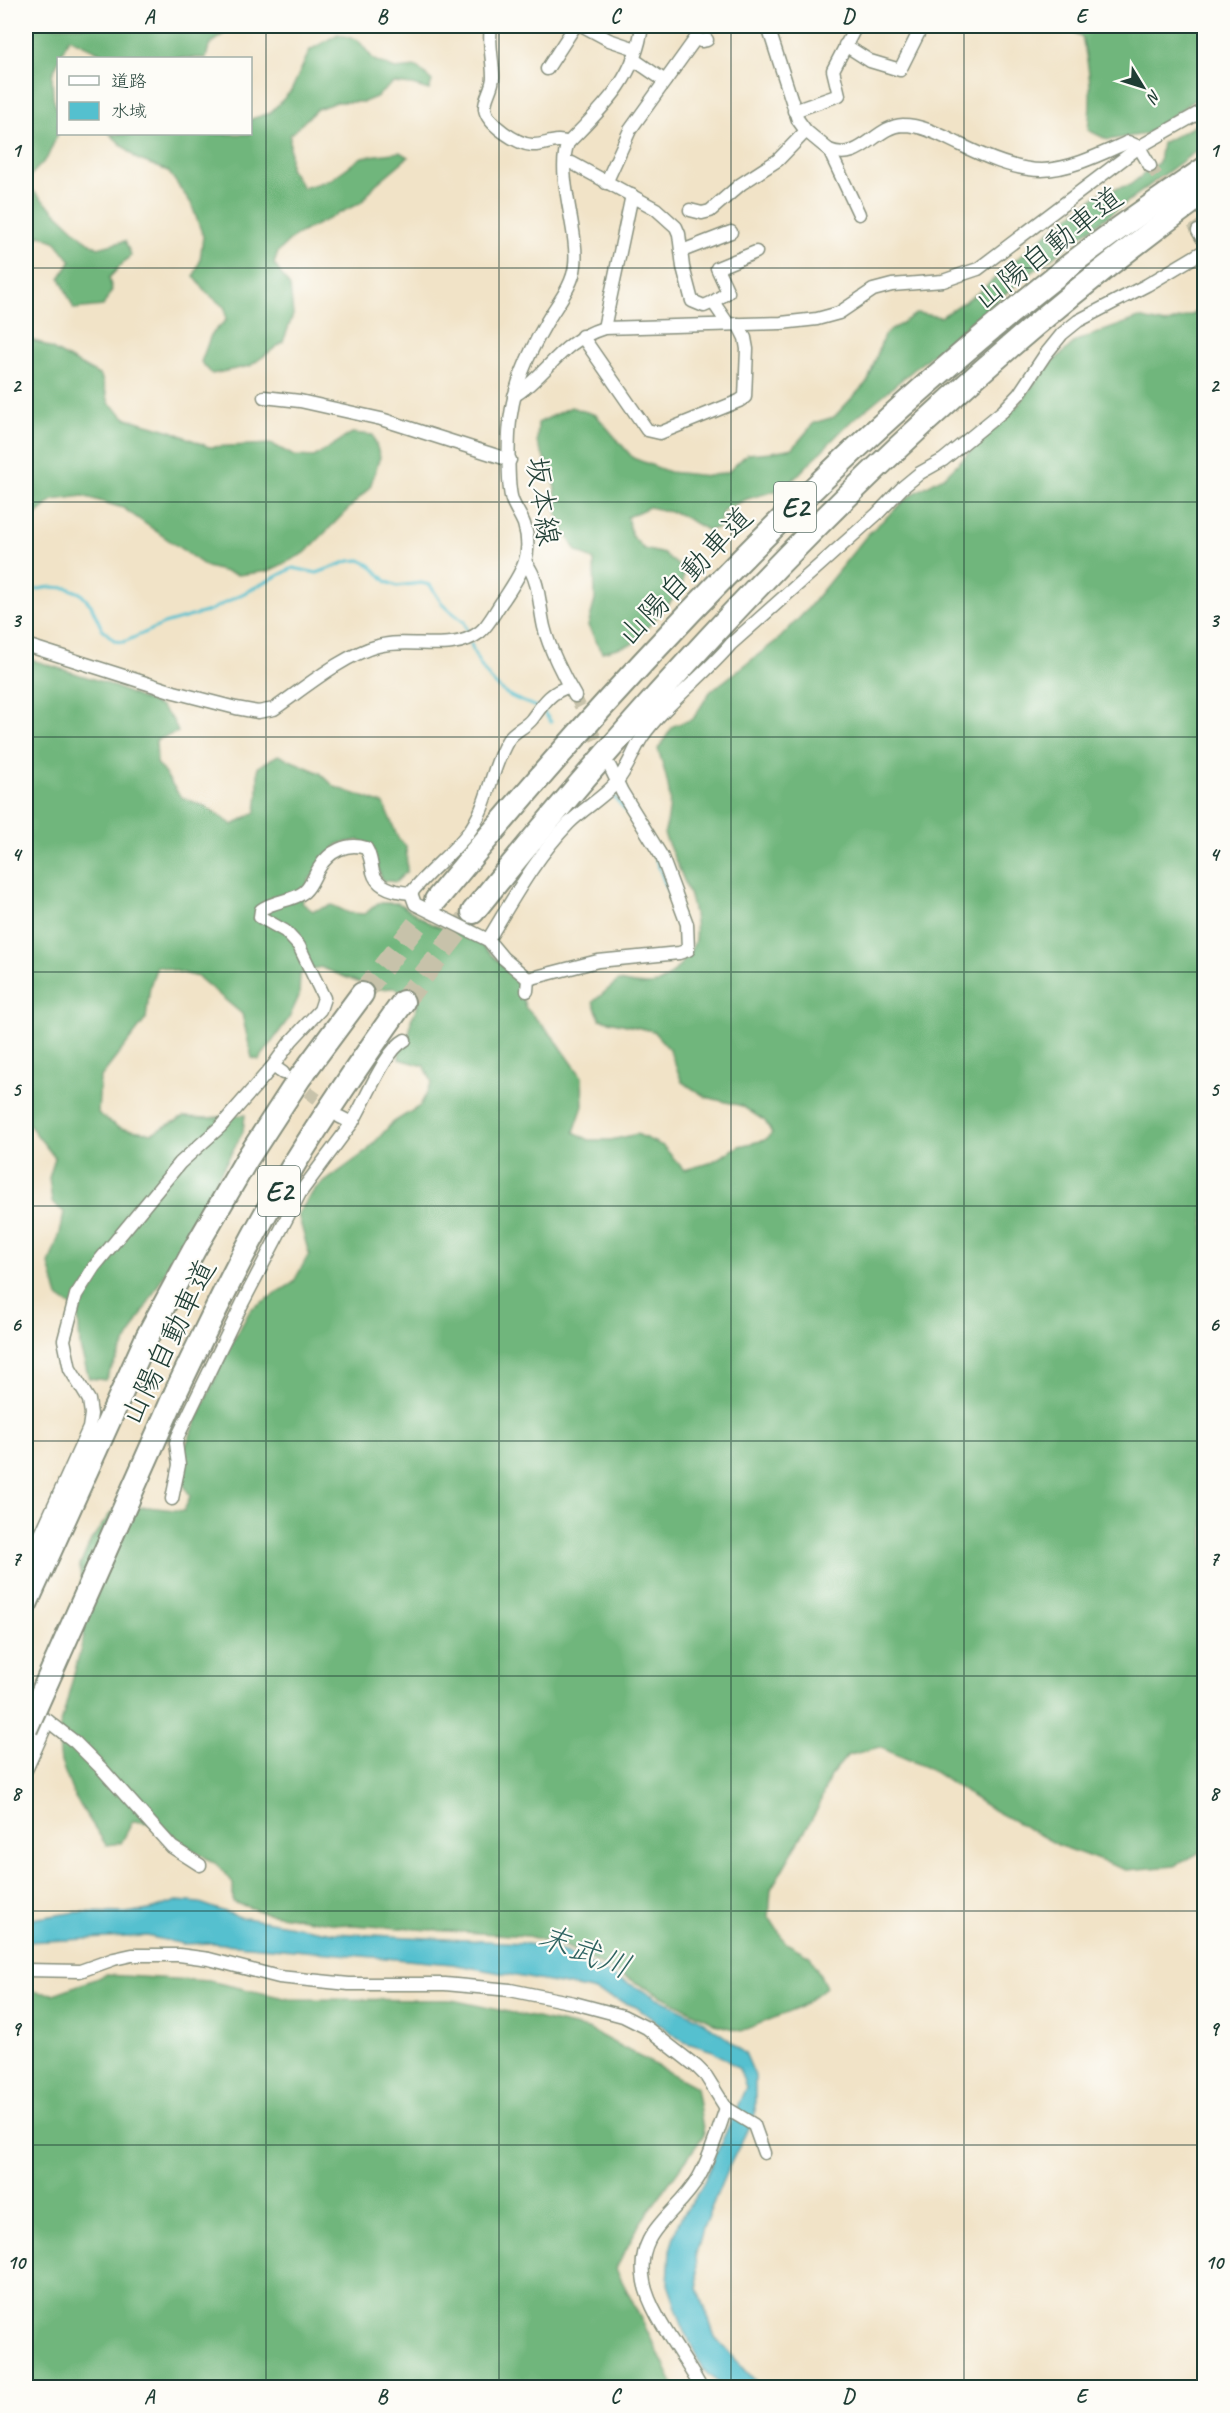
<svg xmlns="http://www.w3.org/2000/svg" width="1230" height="2413" font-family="Caveat,'Klee One',sans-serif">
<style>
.forest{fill:#70b67b;stroke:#487a58;stroke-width:1.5}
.water{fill:#54c0cf;stroke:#3a7e82;stroke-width:1.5}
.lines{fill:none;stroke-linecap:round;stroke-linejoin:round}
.stream{stroke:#54c0cf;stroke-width:3}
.street-tunnel{stroke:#c7c2aa;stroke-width:12;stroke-dasharray:12 6;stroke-linecap:butt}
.highway-tunnel{stroke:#c7c2aa;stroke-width:22;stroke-dasharray:22 11;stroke-linecap:butt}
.street-casing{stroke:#88907e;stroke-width:15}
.highway-casing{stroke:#88907e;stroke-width:26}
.street{stroke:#fff;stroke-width:12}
.highway{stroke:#fff;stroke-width:22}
.highway-bridge-casing{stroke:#88907e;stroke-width:26;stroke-linecap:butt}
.highway-bridge{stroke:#fff;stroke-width:22}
.grid{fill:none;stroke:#1f3d34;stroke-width:1.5;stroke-opacity:0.55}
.labels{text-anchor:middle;stroke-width:4.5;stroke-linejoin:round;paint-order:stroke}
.shield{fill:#fdfcf7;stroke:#62766e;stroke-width:1.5}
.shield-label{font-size:28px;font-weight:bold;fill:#1f3d34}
.street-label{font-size:30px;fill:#1f3d34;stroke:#fdfcf7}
.water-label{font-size:32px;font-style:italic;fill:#2f6462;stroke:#fdfcf7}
.neatline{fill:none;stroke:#1f3d34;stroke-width:2}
.grid-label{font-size:20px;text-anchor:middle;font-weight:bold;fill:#1f3d34}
</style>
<rect width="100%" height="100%" fill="#fdfcf7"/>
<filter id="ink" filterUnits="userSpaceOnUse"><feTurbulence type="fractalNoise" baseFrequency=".0167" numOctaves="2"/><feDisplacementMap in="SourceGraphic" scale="12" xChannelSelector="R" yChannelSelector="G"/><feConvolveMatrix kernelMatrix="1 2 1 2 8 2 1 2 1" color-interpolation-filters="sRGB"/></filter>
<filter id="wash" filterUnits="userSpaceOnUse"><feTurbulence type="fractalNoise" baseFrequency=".008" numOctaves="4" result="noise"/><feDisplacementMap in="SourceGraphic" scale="24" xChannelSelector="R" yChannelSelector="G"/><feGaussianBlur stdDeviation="1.35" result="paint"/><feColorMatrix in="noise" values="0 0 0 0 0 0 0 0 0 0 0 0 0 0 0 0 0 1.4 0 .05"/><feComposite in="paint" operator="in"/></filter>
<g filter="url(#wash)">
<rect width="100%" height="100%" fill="#f1e3c7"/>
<g class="forest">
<path d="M26 26H233L209 46 206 58H111L69 38 52 75 53 97 58 114V133L47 158 31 175 30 188 84 239 98 248 125 241 131 255 109 278 112 290 103 306 74 309 60 278 71 261 56 242 40 235 26 249Z"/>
<path d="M1064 26H1204V93L1146 134 1108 140 1088 130C1092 94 1091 73 1082 37Z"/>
<path d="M338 34 358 40 374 60 395 69 417 67 432 81 429 90 412 85 393 83 376 97 364 102H337L317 109 290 135V169L303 188 330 180 362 157 400 152 408 157 375 185 362 202 296 235 278 252 274 264 290 287 293 315 283 342 250 366 212 374 201 362 211 335 226 320 225 308 205 291 194 276 200 261 203 236 191 203 168 171 137 159 110 134H250L251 119 270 113 291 91 310 50Z"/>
<path d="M1204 121V145L1023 279 847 425 785 488 747 499 723 510 718 528 707 530 679 514 649 507 627 517 632 536 644 549 664 554 684 570 682 589 632 644 602 652 588 626 595 600 594 560 576 551 558 520 554 481 537 442 538 423 571 407 596 415 633 458 669 472 709 476 728 472 747 454 772 452 793 448 814 423 834 417 868 381 884 335 917 313 941 317 978 293 1054 227 1102 192 1130 185 1159 162 1162 143Z"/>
<path d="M1204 301V1850L1175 1866 1126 1870 1058 1845 988 1807 930 1769 879 1747 847 1756 830 1776 817 1810 771 1889 769 1917 786 1943 810 1956 826 1987 799 2008 741 2031 718 2025 567 1947 528 1936 337 1924 266 1913 233 1902V1884L218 1865 182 1843 158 1824 133 1821 121 1843 106 1845 74 1796 61 1762 58 1735 84 1636 80 1566 91 1540 113 1510 147 1507 184 1511 190 1496 183 1483 182 1454 227 1352 251 1309 293 1283 309 1254 298 1214 315 1189 367 1151 392 1123 420 1106 432 1082 424 1066 399 1059V1050L409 1036 411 1020 418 1005 396 988 375 989 320 967 300 974 299 996 289 1018 259 1060 252 1058 242 1014 198 977 157 966 150 986 146 1019 100 1078 98 1113 119 1128 152 1133 184 1117 207 1118 245 1115 243 1132 105 1380 89 1378 80 1347 78 1311 58 1297 49 1264 60 1233 64 1212 52 1202 49 1178 55 1158 26 1121V658L106 683 161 707 174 722 178 732 156 740 157 763 181 797 206 807 233 825 256 812 258 794V767L278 755 320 773 335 787 384 804 398 838 406 846 407 871 396 882 382 880 372 850 359 840 338 844 309 880 302 903 313 911 332 905 349 913 365 914 378 903H398L431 924 476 940 519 981 525 1007 555 1039 582 1077 583 1106 574 1132 589 1140H611L637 1134 663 1146 684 1170 710 1163 739 1146 765 1140 772 1133 765 1121 742 1106 706 1097 682 1082 669 1049 653 1031 600 1019 593 1002 618 981C646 986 659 991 679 966 685 959 694 948 695 939 699 902 677 867 664 834 675 800 668 781 658 749L673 726 693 719 710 692 780 638 805 612 868 534 911 495 945 476 1019 404 1045 369 1076 341 1139 318 1165 324 1194 314Z"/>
<path d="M26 339 41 343 101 376 109 403 126 418 171 431 209 447 272 444 294 456 314 457 352 433 373 435 380 457 370 487 305 553 269 571 238 575 207 567 123 508 83 496 53 500 26 524Z"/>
<path d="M106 1975 209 1981 289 1999 452 2000 588 2029 696 2087 704 2135 640 2223 616 2269 675 2387H26V1991L54 1994Z"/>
</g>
<path class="water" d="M177 1901 200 1903 240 1917 334 1933 522 1943 561 1950 696 2017 728 2039 746 2055 755 2076V2114L725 2175 703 2228 696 2254 698 2288 715 2337 761 2387H723L702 2368 682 2325 668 2284 670 2250 679 2221 701 2188 746 2087 739 2069 713 2051 684 2042 636 2007 592 1990 452 1964 213 1943 183 1944 147 1936 26 1942V1920L76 1912 132 1913 154 1909Z"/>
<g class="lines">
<g class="stream">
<path d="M26 591 51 587 67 588 80 593 91 605 102 629 115 641 124 642 164 624 209 611 293 568 317 573 349 561 360 560 370 565 387 582 397 586 421 583 430 585 443 605 464 622 468 634"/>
<path d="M471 644C477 663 490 683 507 694 516 700 528 703 538 708"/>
<path d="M543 711 551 722"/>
<path d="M611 793 628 813"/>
<path d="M654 854 680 923 682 939"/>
</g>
</g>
</g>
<g filter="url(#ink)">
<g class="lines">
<g class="street-tunnel">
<path d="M1150 166 1198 231"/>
<path d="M575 696 605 757"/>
<path d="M293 1081 332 1110"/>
</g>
<g class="highway-tunnel">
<path d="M362 994 436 900"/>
<path d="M403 1002 473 912"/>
</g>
<g class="street-casing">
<g id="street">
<path d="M491 26C488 43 493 60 493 77 493 88 484 98 485 109 487 124 517 144 532 145 545 146 556 137 568 143"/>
<path d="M583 26 609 40 636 49"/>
<path d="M770 33 798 120 806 131 829 150 859 214"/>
<path d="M845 45 870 61 900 70 922 26"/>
<path d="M633 59 665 81"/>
<path d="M547 69 575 26"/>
<path d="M794 111 839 95 833 70 856 26"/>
<path d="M829 150C861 163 875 126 903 125 923 125 942 136 959 144 983 156 1014 170 1042 170 1072 169 1101 154 1128 142L1139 147 1150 166"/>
<path d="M565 163H572L656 209 676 227 679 234 683 267 692 301 704 306 713 302 728 324"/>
<path d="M606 183 630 130 696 38 701 41 707 40"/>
<path d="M690 210 702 213 710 211 741 184 778 160 806 131"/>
<path d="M1198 231 1204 241"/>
<path d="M682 251 731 232"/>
<path d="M713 302 728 292 717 268 756 252"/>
<path d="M604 328 632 195"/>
<path d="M582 336 647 430 660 433 739 401 745 397 747 349 745 338 738 324"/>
<path d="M514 396C550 373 559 342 604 328L781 323 817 319 839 313 873 290 892 285 943 281 960 275 978 269 1139 147 1204 110"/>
<path d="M264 397 300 401 381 419 510 460"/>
<path d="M526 563C540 581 539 606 544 627 549 648 564 678 575 696"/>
<path d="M26 645 174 692 236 708 258 712 274 709C303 689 345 654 378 646 410 637 452 654 480 632 490 624 496 609 504 599 521 573 534 556 524 524 521 516 515 508 512 500 507 484 508 431 511 414 515 384 530 351 545 325 555 306 573 287 575 265 579 231 555 173 568 143 603 107 635 79 642 26"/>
<path d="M488 940C513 899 535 858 569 823 583 809 601 799 614 785 627 771 632 753 642 737 665 704 704 676 731 644L877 514 903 487 920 473 943 460 1003 411 1019 394 1045 355 1062 334 1078 321 1147 285 1204 251"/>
<path d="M528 979 503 958 488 940 415 904 411 893C428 871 451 855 468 833 489 806 490 769 508 740 514 730 525 728 532 719 543 704 551 691 569 687"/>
<path d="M527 991 528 979 598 961 679 953 688 950 687 924 662 857 622 792 610 767"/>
<path d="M283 1073 273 1066 291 1041 320 1010 324 998 299 946 285 931 260 917 261 910C274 900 291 902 304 892 312 885 313 877 319 868 329 851 347 842 366 848 371 856 371 863 373 872 377 888 397 892 411 893"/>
<path d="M340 1117 352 1123C365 1102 385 1050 405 1040"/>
<path d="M172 1499 179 1465 176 1443 178 1436 243 1302 300 1193 352 1123"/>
<path d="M26 1562 36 1545 89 1428 91 1414 89 1400 70 1369 64 1340 76 1295 94 1267 180 1163 220 1127 273 1066"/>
<path d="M29 1710 48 1721 75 1742 102 1769 172 1847 200 1865"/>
<path d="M26 1770 48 1721"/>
<path d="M26 1970 80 1971 114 1959 132 1955H179L209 1959 279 1977 349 1984H445L510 1990 574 2003 623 2016 647 2028 697 2067 706 2076 726 2108 754 2125 764 2153"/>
<path d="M701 2388C685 2357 650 2315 644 2282 634 2229 677 2216 699 2177 711 2155 718 2131 726 2108"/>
</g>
</g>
<g class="highway-casing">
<g id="highway">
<path d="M436 900C626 669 834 450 1070 265 1113 231 1159 200 1204 169"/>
<path d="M473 912C689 645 925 395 1204 193"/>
<path d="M176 1392C213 1314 251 1235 296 1161 330 1106 366 1054 403 1002"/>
<path d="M26 1604 147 1337 194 1250 247 1159 299 1079 362 994"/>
</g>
</g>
<use href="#street" class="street"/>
<use href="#highway" class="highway"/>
<g class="highway-bridge-casing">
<path id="highway-bridge" d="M26 1729 176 1392"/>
</g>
<use href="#highway-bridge" class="highway-bridge"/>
</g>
</g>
<path class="grid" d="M266 26V2388M499 26V2388M731 26V2388M964 26V2388M26 268H1204M26 502H1204M26 737H1204M26 972H1204M26 1206H1204M26 1441H1204M26 1676H1204M26 1911H1204M26 2145H1204"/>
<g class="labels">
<g class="shield">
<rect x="774" y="482" width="42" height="50" rx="4.5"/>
<rect x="258" y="1166" width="42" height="50" rx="4.5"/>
</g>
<g class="shield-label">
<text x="795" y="517">E2</text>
<text x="279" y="1201">E2</text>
</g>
<g class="street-label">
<text transform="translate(1048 248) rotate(-38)" y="10">山陽自動車道</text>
<text transform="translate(543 501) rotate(82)" y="10">坂本線</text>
<text transform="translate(685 576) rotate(-46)" y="10">山陽自動車道</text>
<text transform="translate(168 1342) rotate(-64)" y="10">山陽自動車道</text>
</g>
<g class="water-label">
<text transform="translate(585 1951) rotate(21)" y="11">末武川</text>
</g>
</g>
<rect width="1230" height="2413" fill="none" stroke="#fdfcf7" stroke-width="66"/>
<rect x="57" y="57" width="195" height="78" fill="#fdfcf7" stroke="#a4b0a9" stroke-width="1.5"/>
<rect x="69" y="76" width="30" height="9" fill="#ffffff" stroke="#a4b0a9" stroke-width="1.5"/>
<text x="111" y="87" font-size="18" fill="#1f3d34">道路</text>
<rect x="69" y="102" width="30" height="18" fill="#54c0cf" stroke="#a4b0a9" stroke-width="1.5"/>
<text x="111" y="117" font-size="18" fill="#1f3d34">水域</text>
<g transform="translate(1143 87) rotate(128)" stroke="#fdfcf7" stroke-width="4.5" paint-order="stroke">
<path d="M0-4.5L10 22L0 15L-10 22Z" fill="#1f3d34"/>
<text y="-9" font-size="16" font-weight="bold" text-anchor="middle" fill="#1f3d34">N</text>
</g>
<rect x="33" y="33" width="1164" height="2347" class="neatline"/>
<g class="grid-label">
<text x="149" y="23">A</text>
<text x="382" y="23">B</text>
<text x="615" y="23">C</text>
<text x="848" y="23">D</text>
<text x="1081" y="23">E</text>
<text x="16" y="157">1</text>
<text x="1214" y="157">1</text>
<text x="16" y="392">2</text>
<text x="1214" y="392">2</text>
<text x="16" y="627">3</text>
<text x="1214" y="627">3</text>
<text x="16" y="861">4</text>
<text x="1214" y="861">4</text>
<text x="16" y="1096">5</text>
<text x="1214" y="1096">5</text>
<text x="16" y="1331">6</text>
<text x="1214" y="1331">6</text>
<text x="16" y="1565">7</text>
<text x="1214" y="1565">7</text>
<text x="16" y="1800">8</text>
<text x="1214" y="1800">8</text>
<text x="16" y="2035">9</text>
<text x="1214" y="2035">9</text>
<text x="16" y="2269">10</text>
<text x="1214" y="2269">10</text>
<text x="149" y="2403">A</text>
<text x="382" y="2403">B</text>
<text x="615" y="2403">C</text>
<text x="848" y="2403">D</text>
<text x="1081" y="2403">E</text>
</g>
</svg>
